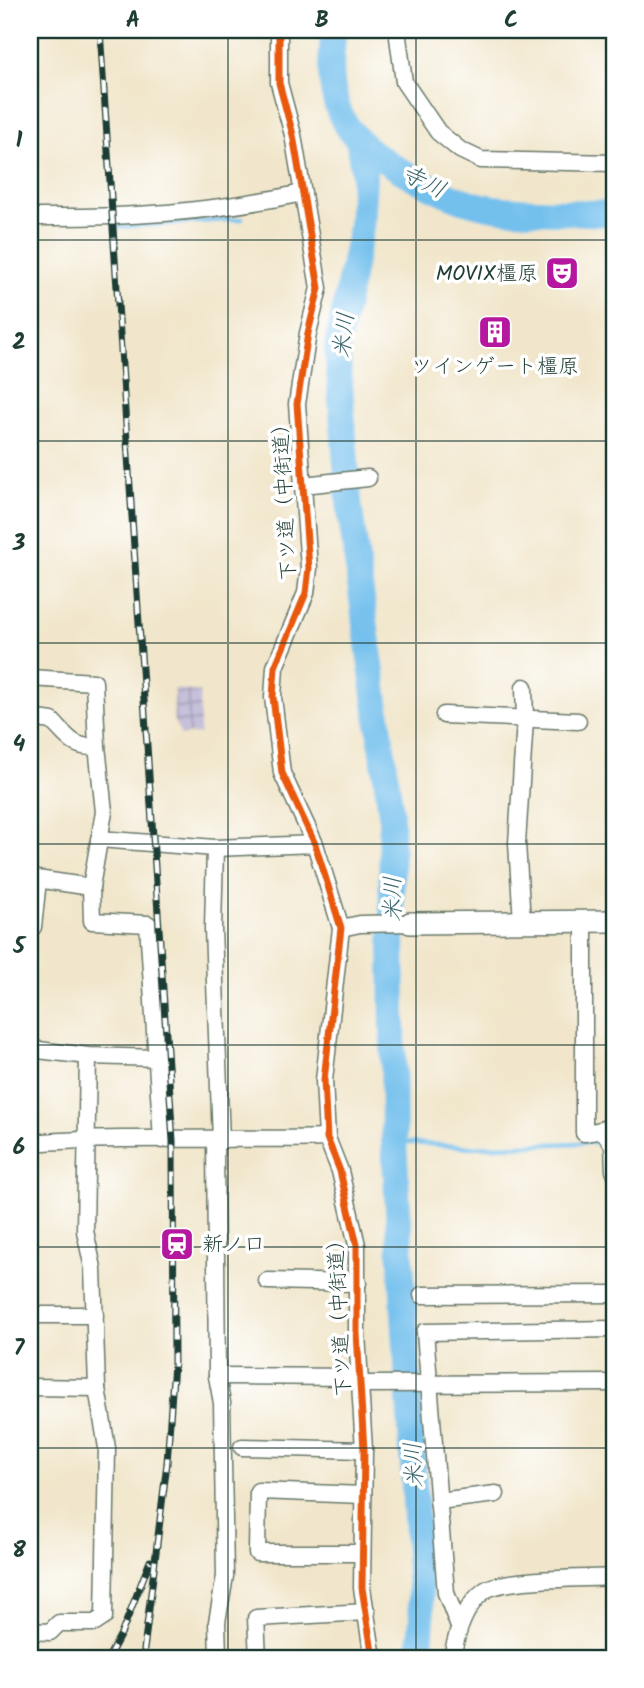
<svg xmlns="http://www.w3.org/2000/svg" width="644" height="1688" font-family="Kalam,'Klee One',sans-serif">
<style>
.industrial{fill:url(#industrial-grid)}
.lines{fill:none;stroke-linecap:round;stroke-linejoin:round}
.stream{stroke:#73c0ed;stroke-width:4.5}
.river{stroke:#73c0ed;stroke-width:26}
.street-casing{stroke:#687869;stroke-width:19}
.secondary-casing{stroke:#687869;stroke-width:24}
.street{stroke:#fff;stroke-width:16}
.secondary{stroke:#fff;stroke-width:21}
.rail-casing{stroke:#1f3d34;stroke-width:7}
.rail{stroke:#fff;stroke-width:4.5;stroke-dasharray:13;stroke-linecap:butt}
.cycleway-casing{stroke:#fff;stroke-width:11}
.cycleway{stroke:#e8590c;stroke-width:7}
.grid{fill:none;stroke:#1f3d34;stroke-width:2;stroke-opacity:0.55}
.labels{text-anchor:middle;stroke-width:7;stroke-linejoin:round;paint-order:stroke}
.poi-label{font-size:21px;fill:#1f3d34;stroke:#fff;text-anchor:end}
.street-label{font-size:21px;fill:#1f3d34;stroke:#fff}
.water-label{font-size:23px;font-style:italic;fill:#38646c;stroke:#fff}
.neatline{fill:none;stroke:#1f3d34;stroke-width:2.5}
.grid-label{font-size:23px;text-anchor:middle;font-weight:bold;fill:#1f3d34}
</style>
<defs>
<pattern id="industrial-grid" width="8" height="8" patternUnits="userSpaceOnUse" patternTransform="scale(1.75)"><rect width="8" height="8" fill="#c6c0da"/><path d="M0 4h8M4 0v8" fill="none" stroke="#a09db2"/></pattern>
</defs>
<rect width="100%" height="100%" fill="#fff"/>
<filter id="ink" filterUnits="userSpaceOnUse"><feTurbulence type="fractalNoise" baseFrequency=".0143" numOctaves="2"/><feDisplacementMap in="SourceGraphic" scale="14" xChannelSelector="R" yChannelSelector="G"/><feConvolveMatrix kernelMatrix="1 2 1 2 8 2 1 2 1" color-interpolation-filters="sRGB"/></filter>
<filter id="wash" filterUnits="userSpaceOnUse"><feTurbulence type="fractalNoise" baseFrequency=".00686" numOctaves="4" result="noise"/><feDisplacementMap in="SourceGraphic" scale="28" xChannelSelector="R" yChannelSelector="G"/><feGaussianBlur stdDeviation="1.57" result="paint"/><feColorMatrix in="noise" values="0 0 0 0 0 0 0 0 0 0 0 0 0 0 0 0 0 1.4 0 .05"/><feComposite in="paint" operator="in"/></filter>
<g filter="url(#wash)">
<rect width="100%" height="100%" fill="#f1e6cb"/>
<path class="industrial" d="M175 689 200 692V734L181 735 173 719Z"/>
<g class="lines">
<g class="stream">
<path d="M115 227 242 219"/>
<path d="M394 1142 471 1147 606 1142"/>
</g>
<g class="river">
<path d="M334 30C323 113 344 141 416 179 441 193 472 206 502 209 539 212 577 212 614 214"/>
<path d="M359 144 364 176 361 227 337 347 349 503 391 813 394 1142 422 1619 419 1658"/>
</g>
</g>
</g>
<g filter="url(#ink)">
<g class="lines">
<g class="street-casing">
<g id="street">
<path d="M279 30V83L293 135 319 288 308 333 297 404 309 568 306 593 275 667 273 697 282 773 315 844 341 928 324 1080 327 1138 340 1171 357 1245V1333L364 1450 362 1588 373 1658"/>
<path d="M397 30 404 82 438 132 460 150 481 160 614 163"/>
<path d="M30 217C127 218 208 213 303 193"/>
<path d="M303 485 368 478"/>
<path d="M30 678 94 682 97 746"/>
<path d="M444 715 578 721"/>
<path d="M99 839 215 848 315 844"/>
<path d="M215 848 213 929 221 1141"/>
<path d="M30 878 91 887 104 812 97 746C74 750 67 736 52 721L38 719"/>
<path d="M91 887 92 921 148 924 162 1140"/>
<path d="M584 920V1133L610 1129"/>
<path d="M522 922 517 843 525 720 524 687"/>
<path d="M30 927H33L38 880"/>
<path d="M341 928 360 924 410 923"/>
<path d="M30 1049 88 1056 158 1058"/>
<path d="M602 1129 613 1145 614 1171"/>
<path d="M215 1141 217 1376 222 1403 225 1576 217 1622 218 1658"/>
<path d="M30 1143C129 1135 228 1141 327 1138"/>
<path d="M267 1281 358 1283"/>
<path d="M422 1295 614 1294"/>
<path d="M40 1315H95"/>
<path d="M217 1376 359 1377"/>
<path d="M360 1384 614 1383"/>
<path d="M30 1387 97 1388"/>
<path d="M242 1447 364 1450"/>
<path d="M438 1501 496 1494"/>
<path d="M361 1553H257L258 1491 363 1495"/>
<path d="M459 1627 446 1593 425 1332 614 1329"/>
<path d="M30 1631 50 1632 59 1623H95L104 1617 107 1448 97 1388 93 1268 85 1231 88 1056"/>
<path d="M258 1658 256 1618 367 1612"/>
<path d="M452 1658C456 1635 464 1606 484 1591 503 1577 588 1579 614 1577"/>
</g>
</g>
<g class="secondary-casing">
<path id="secondary" d="M410 923 614 921"/>
</g>
<use href="#street" class="street"/>
<use href="#secondary" class="secondary"/>
<g class="rail-casing">
<g id="rail">
<path d="M100 30 173 1141 174 1363 167 1463 143 1658"/>
<path d="M108 1658 122 1632 150 1561"/>
</g>
</g>
<use href="#rail" class="rail"/>
<g class="cycleway-casing">
<path id="cycleway" d="M279 30V83L293 135 319 288 308 333 297 404 309 568 306 593 275 667 273 697 282 773 315 844 341 928 324 1080 327 1138 340 1171 357 1245V1333L364 1450 362 1588 373 1658"/>
</g>
<use href="#cycleway" class="cycleway"/>
</g>
</g>
<path class="grid" d="M228 30V1658M416 30V1658M30 240H614M30 441H614M30 643H614M30 844H614M30 1045H614M30 1247H614M30 1448H614"/>
<defs>
<g id="theatre-square" transform="scale(1.75)"><rect x="-9" y="-9" width="18" height="18" rx="4" fill="#b5179e" stroke="#fff"/><path d="M-5-5.5Q0-4 5-5.5V0Q5 5 0 6Q-5 5-5 0ZM-3.3-2.5H-1v1.5H-3.3ZM1-2.5H3.3v1.5H1ZM-2.8 1Q0 5.5 2.8 1Z" fill="#fff"/></g>
<g id="building-square" transform="scale(1.75)"><rect x="-9" y="-9" width="18" height="18" rx="4" fill="#b5179e" stroke="#fff"/><path d="M-4-6H4V6H1V3H-1V6H-4ZM-2.5-4.3h1.7v1.8h-1.7ZM.8-4.3h1.7v1.8H.8ZM-2.5-1h1.7V.8h-1.7ZM.8-1h1.7V.8H.8Z" fill="#fff"/></g>
<g id="station-square" transform="scale(1.75)"><rect x="-9" y="-9" width="18" height="18" rx="4" fill="#b5179e" stroke="#fff"/><path d="M-3-6H3Q5-6 5-4V2Q5 4 3 4L4.5 6H3L1.5 4h-3L-3 6H-4.5L-3 4Q-5 4-5 2V-4Q-5-6-3-6ZM-3.5-4v3h7v-3ZM-3.5 1v1.5H-2V1ZM2 1v1.5H3.5V1Z" fill="#fff"/></g>
</defs>
<g fill-rule="evenodd">
<use href="#theatre-square" x="562" y="273"/>
<use href="#building-square" x="495" y="332"/>
<use href="#station-square" x="177" y="1244"/>
</g>
<g class="labels">
<g class="poi-label">
<text x="538" y="280">MOVIX橿原</text>
<text x="495" y="373" text-anchor="middle">ツインゲート橿原</text>
<text x="202" y="1251" text-anchor="start">新ノ口</text>
</g>
<g class="street-label">
<text transform="translate(284 497) rotate(-93)" y="7">下ツ道（中街道）</text>
<text transform="translate(339 1313) rotate(-93)" y="7">下ツ道（中街道）</text>
</g>
<g class="water-label">
<text transform="translate(424 181) rotate(26)" y="8">寺川</text>
<text transform="translate(343 335) rotate(-84)" y="8">米川</text>
<text transform="translate(392 899) rotate(-90)" y="8">米川</text>
<text transform="translate(413 1465) rotate(-93)" y="8">米川</text>
</g>
</g>
<rect width="644" height="1688" fill="none" stroke="#fff" stroke-width="77"/>
<rect x="38" y="38" width="568" height="1612" class="neatline"/>
<g class="grid-label">
<text x="133" y="27">A</text>
<text x="322" y="27">B</text>
<text x="511" y="27">C</text>
<text x="19" y="147">1</text>
<text x="19" y="349">2</text>
<text x="19" y="550">3</text>
<text x="19" y="751">4</text>
<text x="19" y="953">5</text>
<text x="19" y="1154">6</text>
<text x="19" y="1355">7</text>
<text x="19" y="1557">8</text>
</g>
</svg>
